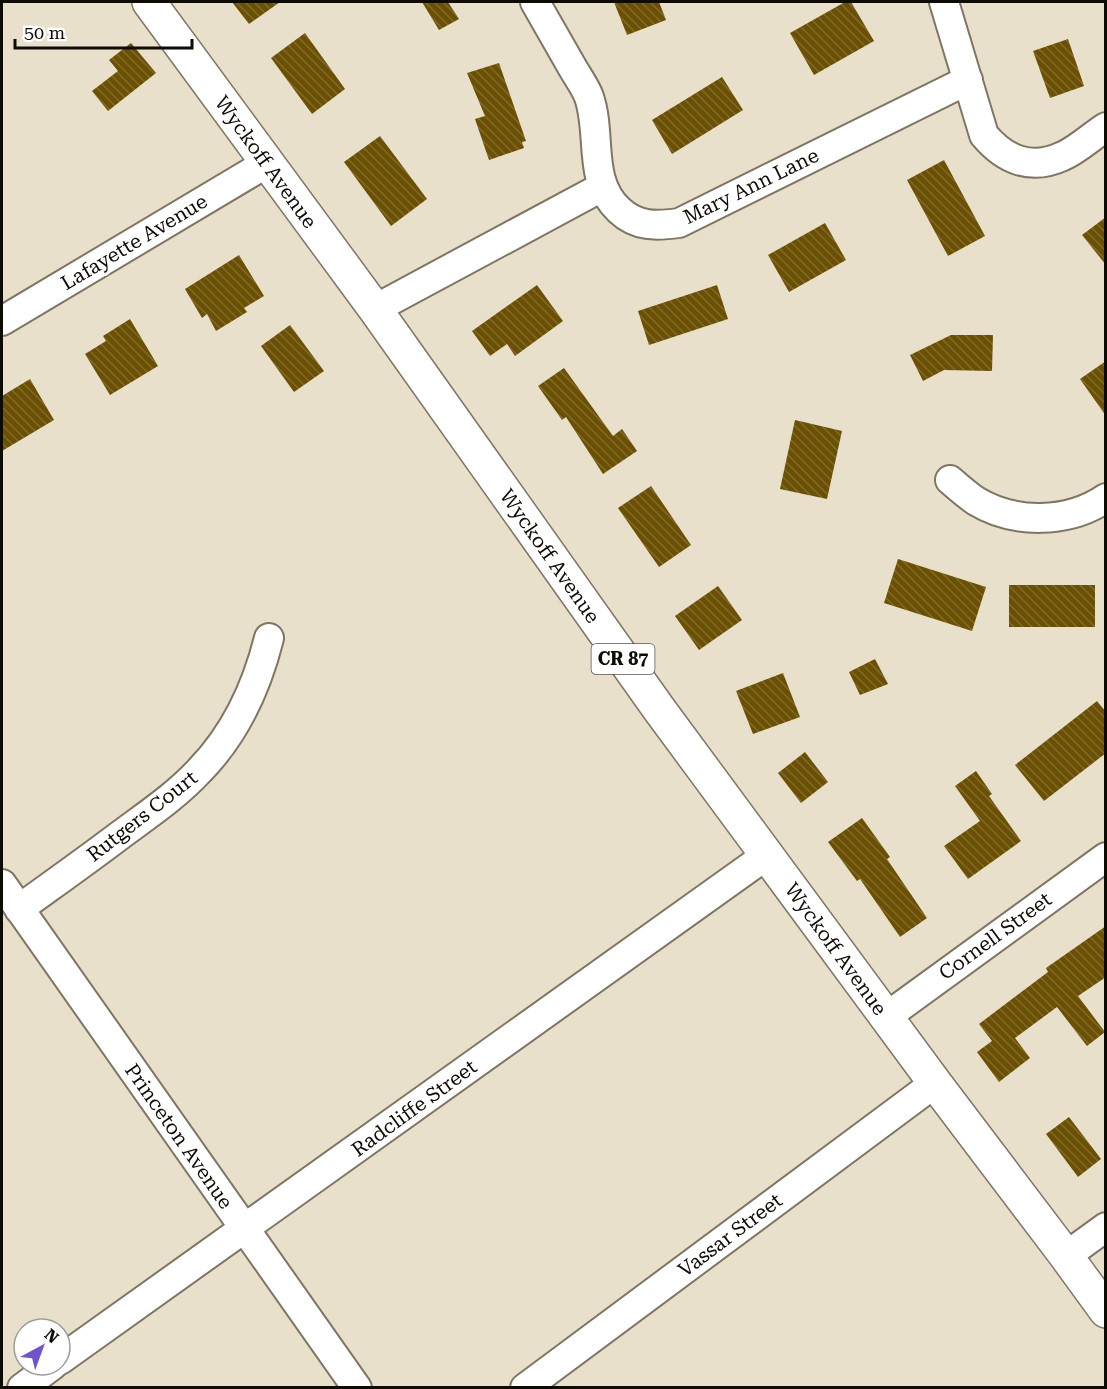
<svg xmlns="http://www.w3.org/2000/svg" width="1107" height="1389" font-family="'Roboto Serif',serif">
<style>
.building{fill:url(#building-back-hatch)}
.lines{fill:none;stroke-linecap:round;stroke-linejoin:round}
.minor-casing{stroke:#7e7663;stroke-width:32}
.major-casing{stroke:#7e7663;stroke-width:36}
.minor{stroke:#fff;stroke-width:28}
.major{stroke:#fff;stroke-width:33}
.labels{text-anchor:middle;stroke-width:6;stroke-linejoin:round;paint-order:stroke}
.shield{fill:#fff;stroke:#565450;stroke-width:1.5}
.shield-label{font-size:18px;font-weight:bold;fill:#0e0b05}
.street-label{font-size:20px;fill:#0e0b05;stroke:#fff}
</style>
<defs>
<pattern id="building-back-hatch" width="6" height="6" patternUnits="userSpaceOnUse" patternTransform="scale(1.5)"><rect width="6" height="6" fill="#6a5000"/><path d="M-1 5l2 2M0 0l6 6M5-1l2 2" fill="none" stroke="#7d6a2d"/></pattern>
</defs>
<rect width="100%" height="100%" fill="#e9e0cb"/>
<g class="building">
<path d="M232 2H280L249 24Z"/>
<path d="M422 2H448L459 19 439 30Z"/>
<path d="M614 2H659L666 20 627 35Z"/>
<path d="M845 2H851L874 41 814 75 790 33Z"/>
<path d="M305 33 345 89 312 114 271 58Z"/>
<path d="M1068 39 1084 86 1050 98 1033 51Z"/>
<path d="M131 43 156 73 108 111 92 91 118 71 109 60Z"/>
<path d="M499 63 526 141 522 142 524 148 489 160 475 119 485 116 467 73Z"/>
<path d="M722 77 743 110 672 154 652 120Z"/>
<path d="M380 136 427 199 391 226 344 162Z"/>
<path d="M944 160 985 236 948 256 907 180Z"/>
<path d="M1106 217V265L1082 235Z"/>
<path d="M825 223 846 260 789 292 768 255Z"/>
<path d="M239 255 264 296 244 308 247 312 216 331 207 314 202 318 185 289Z"/>
<path d="M537 285 563 321 515 356 507 344 490 356 472 331Z"/>
<path d="M717 285 728 319 649 345 638 311Z"/>
<path d="M130 319 158 366 110 395 85 354 106 341 103 336Z"/>
<path d="M290 325 324 371 294 392 261 346Z"/>
<path d="M951 335H993L992 371 944 370 923 381 910 355Z"/>
<path d="M1106 361V416L1080 379Z"/>
<path d="M564 368 613 436 622 429 637 451 603 474 566 417 562 420 538 386Z"/>
<path d="M30 379 54 420 2 451V396Z"/>
<path d="M795 420 842 431 827 499 780 489Z"/>
<path d="M651 486 691 545 659 567 618 508Z"/>
<path d="M898 559 986 587 972 631 884 603Z"/>
<rect x="1009" y="585" width="86" height="42"/>
<path d="M718 586 742 620 699 650 675 616Z"/>
<path d="M875 659 888 684 860 695 849 672Z"/>
<path d="M783 673 800 717 753 734 736 691Z"/>
<path d="M1097 701 1106 712V753L1044 801 1015 765Z"/>
<path d="M805 752 828 782 801 803 778 773Z"/>
<path d="M976 771 992 794 989 796 1021 841 968 879 944 846 980 821 955 786Z"/>
<path d="M862 818 890 857 887 859 927 918 900 937 860 879 857 881 828 842Z"/>
<path d="M1106 926V977L1078 996 1105 1032 1087 1046 1057 1007 1015 1038 1030 1058 999 1082 977 1052 992 1041 979 1024 1048 972 1046 968Z"/>
<path d="M1069 1117 1101 1159 1078 1177 1046 1134Z"/>
</g>
<g class="lines">
<g class="minor-casing">
<g id="minor">
<path d="M535 2C547 23 559 44 571 65 577 76 585 86 589 97 602 135 587 180 619 210 637 227 656 226 679 223L968 80"/>
<path d="M944 2 984 135C1005 160 1031 171 1063 156 1077 150 1092 136 1106 127"/>
<path d="M375 309 602 187"/>
<path d="M2 321 267 163"/>
<path d="M950 480C958 487 967 495 976 501 1014 524 1068 524 1106 498"/>
<path d="M2 884 357 1388"/>
<path d="M19 909C52 885 86 861 119 836 147 815 176 796 200 770 235 734 257 686 269 638"/>
<path d="M886 1017 1106 857"/>
<path d="M1066 1256 1106 1227"/>
<path d="M60 1360 767 855"/>
<path d="M22 1388 53 1365"/>
<path d="M525 1388 935 1083"/>
</g>
</g>
<g class="major-casing">
<path id="major" d="M149 2 375 309 659 709 935 1083 1066 1256 1106 1311"/>
</g>
<use href="#minor" class="minor"/>
<use href="#major" class="major"/>
</g>
<g class="labels">
<rect class="shield" x="591.5" y="644" width="63" height="30" rx="4.5"/>
<g class="shield-label">
<text x="623" y="665">CR 87</text>
</g>
<g class="street-label">
<text transform="translate(266 162) rotate(54)" y="7">Wyckoff Avenue</text>
<text transform="translate(751 186) rotate(-26)" y="7">Mary Ann Lane</text>
<text transform="translate(134 242) rotate(-31)" y="7">Lafayette Avenue</text>
<text transform="translate(550 556) rotate(55)" y="7">Wyckoff Avenue</text>
<text transform="translate(142 816) rotate(-38)" y="7">Rutgers Court</text>
<text transform="translate(995 936) rotate(-36)" y="7">Cornell Street</text>
<text transform="translate(836 949) rotate(54)" y="7">Wyckoff Avenue</text>
<text transform="translate(414 1108) rotate(-36)" y="7">Radcliffe Street</text>
<text transform="translate(179 1136) rotate(55)" y="7">Princeton Avenue</text>
<text transform="translate(730 1235) rotate(-37)" y="7">Vassar Street</text>
</g>
</g>
<rect width="1107" height="1389" fill="none" stroke="#0e0b05" stroke-width="6"/>
<g transform="translate(42 1347) rotate(41)"><circle r="28" fill="#ffffff" stroke="#9f9d9b" stroke-width="1.5"/>
<path d="M0-4.5L10 22L0 15L-10 22Z" fill="#6f54ce"/>
<text y="-9" font-size="16" font-weight="bold" text-anchor="middle" fill="#0e0b05">N</text>
</g>
<path d="M15 39v9h177v-9" fill="none" stroke="#0e0b05" stroke-width="3"/>
<text x="24" y="39" font-size="18" fill="#0e0b05" stroke="#ffffff" stroke-width="4.5" paint-order="stroke">50 m</text>
</svg>
